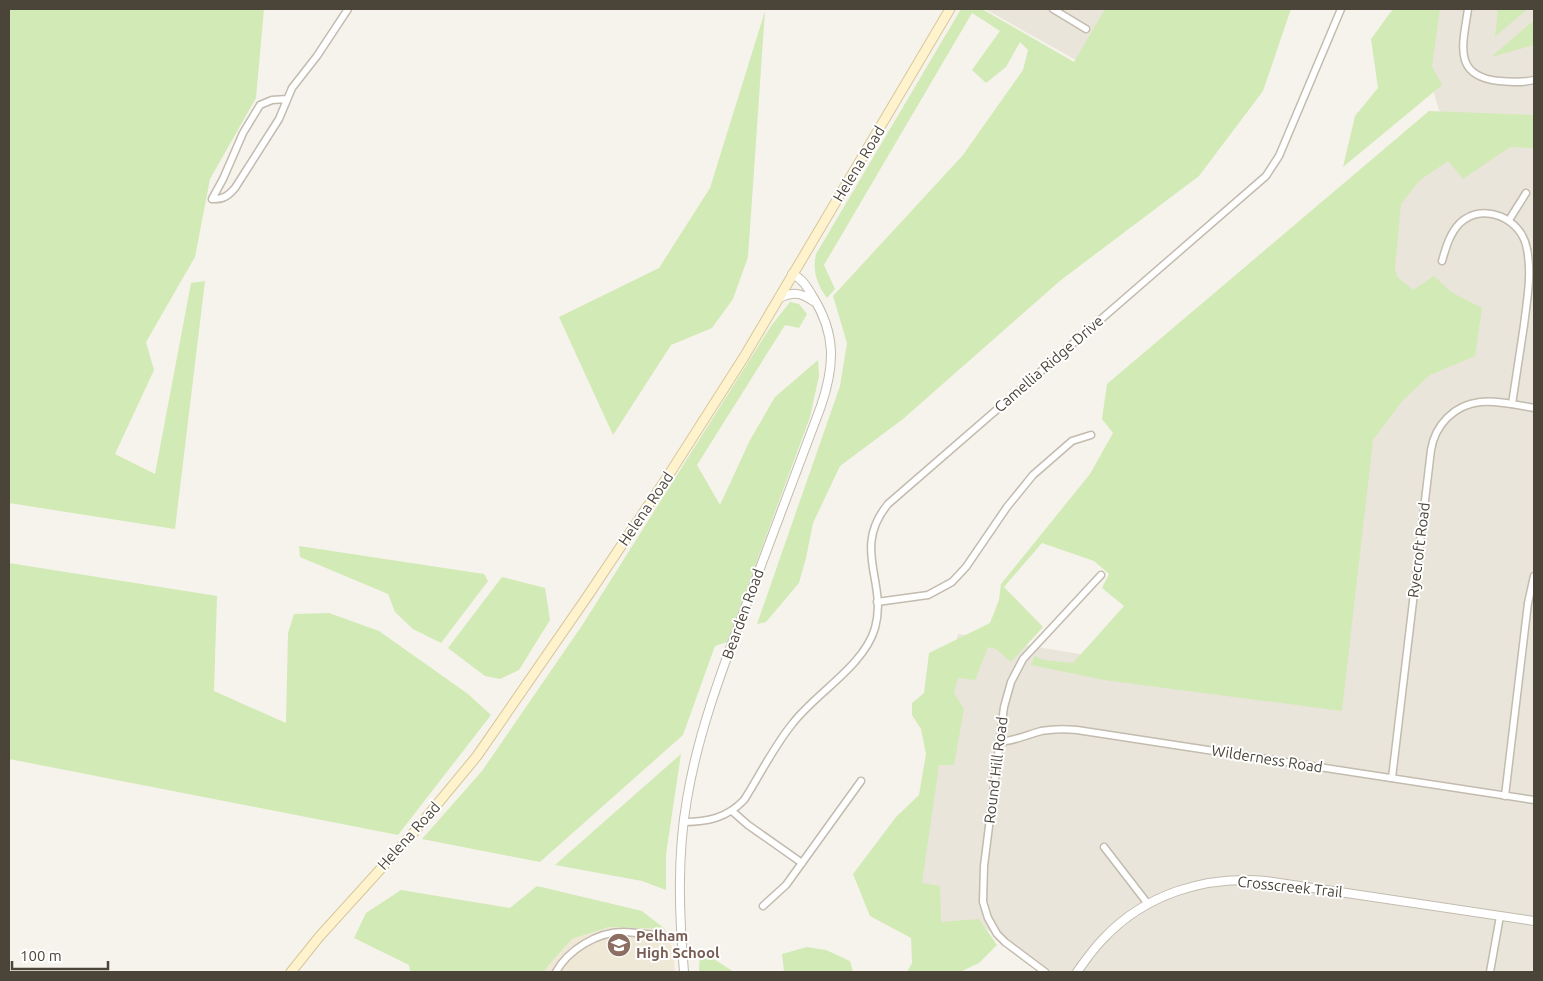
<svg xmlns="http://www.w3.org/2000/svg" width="1543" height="981" font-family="Ubuntu,sans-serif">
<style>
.residential{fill:#eae5da}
.education{fill:#efe8d6}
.green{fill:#d2eab5}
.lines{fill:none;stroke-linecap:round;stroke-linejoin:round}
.minor-casing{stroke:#c2bbae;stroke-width:9}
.tertiary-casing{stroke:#c2bbae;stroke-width:10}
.secondary-casing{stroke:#d6c79b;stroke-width:11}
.minor{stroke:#fff;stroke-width:6}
.tertiary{stroke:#fff;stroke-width:8}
.secondary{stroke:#fff3cd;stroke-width:9}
.labels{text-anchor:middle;stroke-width:4;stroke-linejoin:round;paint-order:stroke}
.street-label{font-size:15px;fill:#4b4439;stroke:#fff}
.education-label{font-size:15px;font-weight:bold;fill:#785e54;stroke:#fff;text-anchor:start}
</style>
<rect width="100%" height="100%" fill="#f6f3ec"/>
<g class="residential">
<path d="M985 9H1115L1083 64Z"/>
<path d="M1435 9H1534V972H1042L985 928 912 927 930 752 958 634 1335 696 1369 423 1405 308 1388 272 1395 193 1463 140 1439 110 1426 67Z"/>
</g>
<path class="education" d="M609 927 665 929 673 951 675 972H544L547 967 572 939Z"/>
<g class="green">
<path d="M9 9H264L256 98 210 179 195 257 146 342 154 370 115 454 155 474 191 283 205 281 175 529 9 503Z"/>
<path d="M961 9H982L1074 62 1105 9H1291L1263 91 1199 176 1061 280 903 419 840 466 813 523 806 558 799 583 766 622 757 624 840 386 847 343 833 296 963 155 1023 70 1028 50 1020 42 1006 67 986 83 972 70 1000 31 972 13 824 265 835 289 827 298C817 284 812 271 816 254Z"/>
<path d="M1393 9H1440L1432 66 1442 85 1343 167 1355 116 1378 88 1371 39Z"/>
<path d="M1498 9H1527L1495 37Z"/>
<path d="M765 11 748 257 733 299 712 328 671 345 613 435 559 317 659 268 710 188Z"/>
<path d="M1534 20V45L1491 57Z"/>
<path d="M1429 111 1534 115V148L1510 147 1463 179 1448 161 1420 180 1401 204 1395 267 1397 277 1413 290 1434 276 1451 292 1482 308 1475 356 1430 375 1403 400 1373 440 1342 711 1104 680 1031 665 1035 656 1044 660 1073 663 1124 606 1102 588 1109 574 1094 561 1042 543 1004 587 1043 627 1011 662 996 649 988 647 975 680 958 678 954 693 964 709 954 765H939L922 883 940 886 941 922 979 919 997 945 979 963 960 972H907L912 963 911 938 870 916 853 874 896 817 919 795 926 754 921 729 912 715V703L924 693 929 653 990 623 999 600 1001 584 1090 474 1113 433 1102 419 1107 384Z"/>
<path d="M790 302 799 304 807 314 799 328 785 325 697 465 720 505 750 440 775 397 818 360 819 376 810 417 727 642 715 646 683 735 540 862 422 839 482 771 583 624 771 326Z"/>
<path d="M299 546 484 574 488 581 441 643 413 629 395 612 388 594 300 557Z"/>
<path d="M9 563 217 596 214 691 286 723 288 633 294 614 329 613 379 631 468 694 491 715 398 835 9 759Z"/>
<path d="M502 577 545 588 550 620 519 670 500 679 485 676 448 648Z"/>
<path d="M681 754 666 854V890L642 881 555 865Z"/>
<path d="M537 886 642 911 665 929 609 927 572 939 547 967 544 972H410L409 965 354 938 366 913 401 890 510 908Z"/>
<path d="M807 947 826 950 850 961 853 972H784L782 954Z"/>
<path d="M700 950 734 972H699Z"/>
</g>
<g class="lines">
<g class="minor-casing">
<g id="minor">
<path d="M1053 9 1086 29"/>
<path d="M1468 9C1463 44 1452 76 1499 81 1511 82 1522 83 1534 80"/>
<path d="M287 99 272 100 260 105 243 133 223 179 212 199C223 200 229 195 235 188L279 119 292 88 317 56 348 9"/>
<path d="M1509 220 1526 193"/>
<path d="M1442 261C1446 247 1450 233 1460 223 1484 201 1522 219 1527 249 1532 274 1527 300 1524 325 1520 352 1516 378 1512 404"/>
<path d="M877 602 928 595 952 582 966 567 1007 507 1033 475 1072 441 1091 435"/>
<path d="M999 742C1014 741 1027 735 1041 731 1053 729 1065 729 1077 730L1534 800"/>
<path d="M1392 778 1431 450C1435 425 1454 405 1480 402 1497 400 1517 405 1534 408"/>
<path d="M1505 796 1528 603 1534 576"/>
<path d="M732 811 748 825 802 863"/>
<path d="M684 822C707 822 727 818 744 800 760 775 774 746 793 723 816 693 864 666 875 628 888 582 851 549 888 504L1266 176 1279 156 1341 9"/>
<path d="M1104 847 1148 904"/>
<path d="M763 906 786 885 861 781"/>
<path d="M556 972C568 950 597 932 623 932 643 932 661 938 681 937"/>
<path d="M1045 972 1005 942 997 934 988 918 983 902 984 866 1004 707 1011 682 1023 659 1101 575"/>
<path d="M1490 972 1500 916"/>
</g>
</g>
<g class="tertiary-casing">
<g id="tertiary">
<path d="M779 298C793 292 800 292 813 301"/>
<path d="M684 972C679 914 677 856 687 799 698 733 722 670 745 608 771 540 796 473 821 406 835 365 836 334 813 297 807 287 803 279 792 274"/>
<path d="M1077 972C1085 961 1093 949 1103 939 1145 894 1206 875 1266 881L1534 921"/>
</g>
</g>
<g class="secondary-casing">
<path id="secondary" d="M291 972 319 937 415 831 477 756 587 597 668 476 744 357 950 9"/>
</g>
<use href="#minor" class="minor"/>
<use href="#tertiary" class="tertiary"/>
<use href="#secondary" class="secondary"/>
</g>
<defs>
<g id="school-disc" transform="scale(1.25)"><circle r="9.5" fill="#8d6e63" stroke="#fff"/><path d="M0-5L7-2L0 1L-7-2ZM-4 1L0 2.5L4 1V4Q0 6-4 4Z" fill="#fff"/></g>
</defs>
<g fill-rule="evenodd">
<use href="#school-disc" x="619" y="945"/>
</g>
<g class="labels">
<g class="street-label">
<text transform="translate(859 164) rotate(-59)" y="5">Helena Road</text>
<text transform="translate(1049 364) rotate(-41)" y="5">Camellia Ridge Drive</text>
<text transform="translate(646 509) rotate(-56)" y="5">Helena Road</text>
<text transform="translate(1419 550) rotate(-83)" y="5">Ryecroft Road</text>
<text transform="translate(743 614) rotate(-70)" y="5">Bearden Road</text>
<text transform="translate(1267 759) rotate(9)" y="5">Wilderness Road</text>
<text transform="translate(996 770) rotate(-83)" y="5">Round Hill Road</text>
<text transform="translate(409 836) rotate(-48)" y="5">Helena Road</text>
<text transform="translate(1290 887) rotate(6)" y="5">Crosscreek Trail</text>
</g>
<g class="education-label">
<text x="636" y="941">Pelham<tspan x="636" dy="17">High School</tspan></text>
</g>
</g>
<rect width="1543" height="981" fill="none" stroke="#4b4439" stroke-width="20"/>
<path d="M12 961v8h96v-8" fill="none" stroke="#4b4439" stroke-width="2.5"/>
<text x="20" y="961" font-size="15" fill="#4b4439" stroke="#ffffff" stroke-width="4" paint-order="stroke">100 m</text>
</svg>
